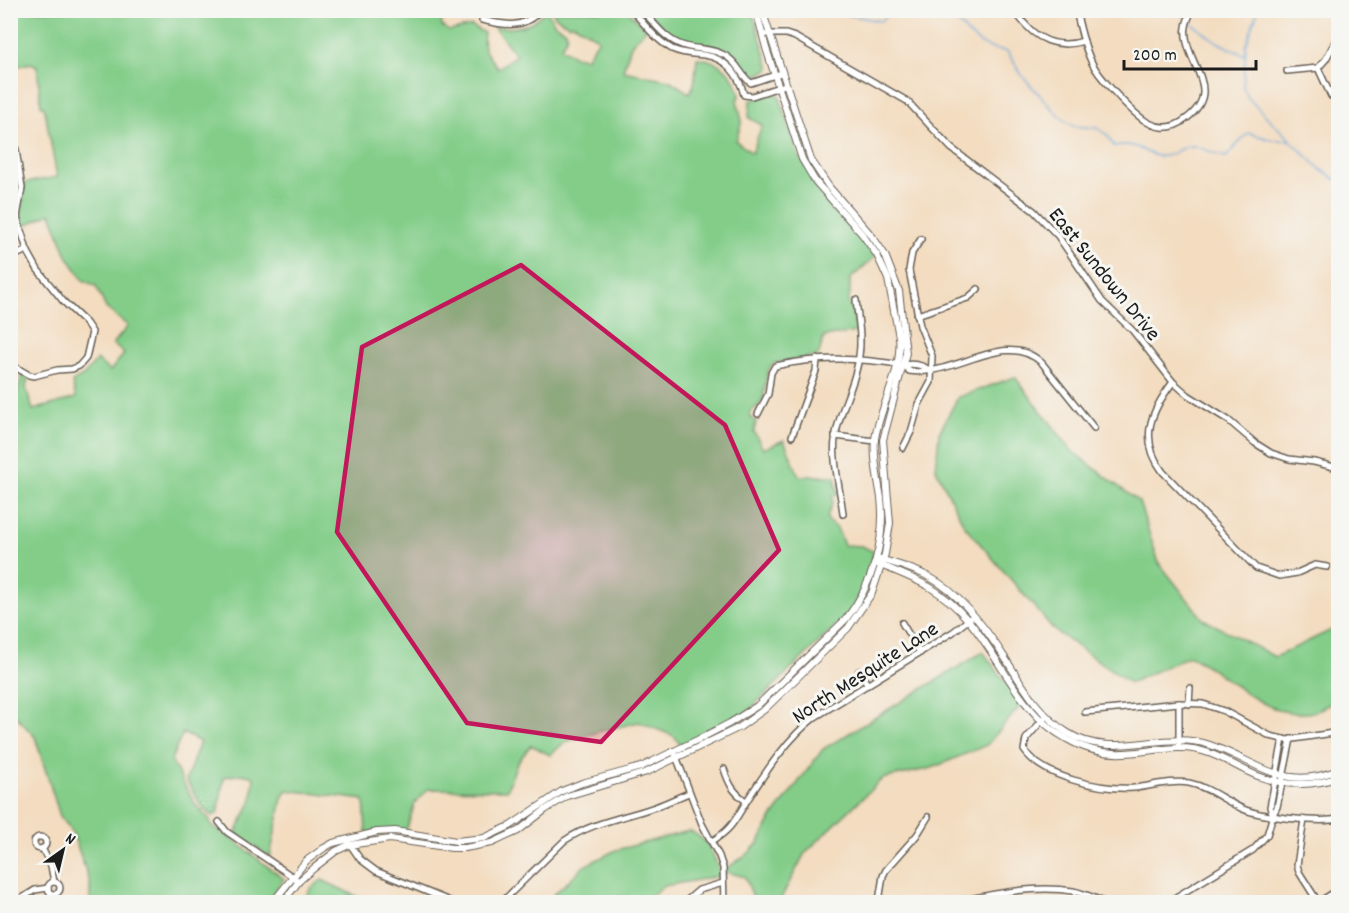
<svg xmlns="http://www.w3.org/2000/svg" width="1349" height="913" font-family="Dekko,sans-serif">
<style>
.green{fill:#83cd89;stroke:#507452;stroke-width:1.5}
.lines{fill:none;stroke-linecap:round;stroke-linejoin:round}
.stream{stroke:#65a3d6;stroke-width:1.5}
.minor-casing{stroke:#675f55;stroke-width:8}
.tertiary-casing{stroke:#675f55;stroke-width:8}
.minor{stroke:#fff;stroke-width:5}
.tertiary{stroke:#fff;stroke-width:6}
.marked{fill:#c2185b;fill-opacity:0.2;stroke:#c2185b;stroke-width:4.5;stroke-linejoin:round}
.labels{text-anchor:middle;stroke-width:6;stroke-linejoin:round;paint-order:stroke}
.street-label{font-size:22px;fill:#1c1c1c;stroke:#f6f6f2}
</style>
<rect width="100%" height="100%" fill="#f6f6f2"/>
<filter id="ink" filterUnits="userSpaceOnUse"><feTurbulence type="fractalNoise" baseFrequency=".0167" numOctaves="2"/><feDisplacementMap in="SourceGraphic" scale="12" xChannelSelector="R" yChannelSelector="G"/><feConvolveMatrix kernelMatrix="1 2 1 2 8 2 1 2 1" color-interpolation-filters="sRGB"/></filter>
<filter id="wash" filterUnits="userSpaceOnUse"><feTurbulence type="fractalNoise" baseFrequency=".008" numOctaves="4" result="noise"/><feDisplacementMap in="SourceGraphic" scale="24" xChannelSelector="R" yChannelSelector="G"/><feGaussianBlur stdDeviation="1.35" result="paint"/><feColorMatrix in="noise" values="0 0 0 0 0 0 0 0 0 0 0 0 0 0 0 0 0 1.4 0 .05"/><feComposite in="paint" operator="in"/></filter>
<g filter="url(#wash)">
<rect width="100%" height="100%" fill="#f3dcbf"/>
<g class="green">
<path d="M11 11H440L442 26 449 31 472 26 484 33C481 51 487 54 498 68L516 55 493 26C513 30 531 28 544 11L549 14 554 23 566 31 567 36 561 48 575 56 586 58 599 39 573 23 569 25 557 18 552 11H628L646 29 631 45 623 71 669 80 689 93 694 85 697 58C719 59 735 73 740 95L737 100 742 121 736 141 752 153 762 125 749 118 750 101 771 93 779 95 799 157 875 257 850 279V294L848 301 852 311 856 332 824 337 818 356 775 363C762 371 768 390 761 403 758 407 754 408 750 412V417L756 422 754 432 763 449 784 440 799 476H835L838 495 832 496 833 502 827 517 829 522 837 528 844 545 862 546 874 552 861 592 850 612 746 713 681 746 674 736 639 722 601 731 565 742 550 755 531 745 517 763 507 790 428 789 415 803 406 831 366 832 364 800 287 790 282 798 270 857 236 833 252 800 254 777 242 774 224 777 218 813 212 816 200 804 186 780 200 742 183 733 171 760 195 804 209 819 212 826 232 839 284 879 267 902H90V883L72 831 60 816 35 737 14 714 10 681V397L16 398 22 375 28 378 26 388 33 410 76 398 72 382 84 375 97 360 110 371 124 354 113 344 128 326 106 308 96 286 83 280 67 256 51 213 22 227C18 212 25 198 24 183L57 177 44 106H41L37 66 31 63 11 68Z"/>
<path d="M647 11H752L770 69 756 76H751C740 63 728 50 711 45 700 43 689 44 678 39 666 33 657 21 647 11Z"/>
<path d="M1015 377 1072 451 1139 502 1159 563 1203 619 1275 657 1338 627V698C1329 704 1317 713 1305 713 1260 716 1227 673 1189 656L1130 683 1055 631 964 525 936 469 939 433 958 397Z"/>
<path d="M983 652 1022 704 987 745 932 768 882 779 805 853 779 902H753V897L745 877 727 872 720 876 664 886 642 902H546L584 866 616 850 689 831C708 838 714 855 720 873L750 852 759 842 771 819 823 749Z"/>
<path d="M322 880 364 900 370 902H303L311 888Z"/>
</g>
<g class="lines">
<g class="stream">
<path d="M822 10 880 21 896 10"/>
<path d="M946 10C967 31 976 49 1007 51L1023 77 1060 117 1073 126 1097 128 1107 135 1114 146C1119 146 1124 144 1128 145 1139 146 1148 155 1159 156 1171 158 1179 147 1190 146 1200 145 1214 155 1226 157 1234 149 1239 140 1249 133L1272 140H1291"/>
<path d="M1179 10 1187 18"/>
<path d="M1258 10 1246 46 1243 87 1249 99 1266 116 1321 170 1338 181"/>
<path d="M1190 22 1217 42 1244 55"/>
</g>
</g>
</g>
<g filter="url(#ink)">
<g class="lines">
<g class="minor-casing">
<g id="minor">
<path d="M632 10C644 24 656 40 672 49 683 54 693 54 704 55 726 58 739 74 744 95L752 96 785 85"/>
<path d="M642 10C655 24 666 41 685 46 699 50 713 48 726 56 738 63 741 76 751 83L781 73"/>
<path d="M1076 10C1080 28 1084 47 1092 63 1098 75 1108 85 1117 95 1135 114 1158 141 1186 119 1223 91 1189 67 1186 37 1184 27 1188 19 1192 10"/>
<path d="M1020 18C1036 40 1058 49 1084 41"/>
<path d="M482 20C503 25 524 30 540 10"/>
<path d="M767 34H786L795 37 907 101 951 148 1034 211 1058 236 1102 301 1133 331 1173 382 1188 395 1228 420 1255 443 1271 453 1289 459 1314 462 1338 468"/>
<path d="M1318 68 1331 96"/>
<path d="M1287 71 1318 68 1326 59 1338 36"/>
<path d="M10 128 16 150 22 188 17 217 27 250 38 270 63 301 86 323 92 332 86 358 79 366 72 369 57 370 34 376 29 375 10 364"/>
<path d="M10 258 27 250"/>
<path d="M10 301 13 305"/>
<path d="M917 315 968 298 978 289"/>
<path d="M904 365 909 371C954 378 1006 328 1042 363L1094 428"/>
<path d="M1173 382C1151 411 1138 439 1163 472L1256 568 1279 576 1297 573 1315 565 1327 567"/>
<path d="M758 414 768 394 771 373 775 366C822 356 857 358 904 365 913 363 923 365 931 371"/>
<path d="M792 436 816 371 817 359"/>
<path d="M835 436 875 441"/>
<path d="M903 448 911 432 919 404 931 382 932 356 920 326 909 270 912 253 921 239"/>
<path d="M843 514C841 493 832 460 835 440 838 411 856 385 859 356 862 337 858 319 856 300"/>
<path d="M902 623 920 653"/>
<path d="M859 671 868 685"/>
<path d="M1179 703V744"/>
<path d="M1189 704 1190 688"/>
<path d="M1085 712 1179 703 1203 704 1224 711 1270 736 1287 740 1333 733 1338 731"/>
<path d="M1046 716 1026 739 1024 750C1043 778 1102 790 1134 788 1152 786 1171 780 1189 783 1209 787 1225 801 1243 809 1261 817 1320 823 1338 819"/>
<path d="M674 751 702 824 719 856 723 868 724 902"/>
<path d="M724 769C729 784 733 792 746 801"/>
<path d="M1273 815 1270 807 1283 739"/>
<path d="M1304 820 1297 865 1299 872 1318 902"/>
<path d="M219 822 227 832 299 881"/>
<circle cx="40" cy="843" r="6"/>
<path d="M712 841C732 830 736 818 748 799 767 770 787 739 815 717L953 632 973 616"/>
<path d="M349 843 360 859 376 871 452 902"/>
<path d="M42 848 51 866 54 882"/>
<circle cx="54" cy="888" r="6"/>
<path d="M879 901 883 876 886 870 917 835 928 817"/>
<path d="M16 902 35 890 48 888"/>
<path d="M502 902 564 841C592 822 624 818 655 807 667 803 678 797 689 793"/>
<path d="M685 902 699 890 723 883"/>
<path d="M872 902 879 901 904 902"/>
<path d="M957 902C993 893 1037 885 1073 891 1084 893 1094 898 1104 902"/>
<path d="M1168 902 1253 850 1267 835 1273 815 1277 807 1291 739"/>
<path d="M1319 902 1338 890"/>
</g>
</g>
<g class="tertiary-casing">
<g id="tertiary">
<path d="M880 559C897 564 916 569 931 578 961 594 989 633 1007 661 1024 688 1040 716 1068 733 1112 761 1164 729 1210 745 1259 762 1283 792 1338 770"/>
<path d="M878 564C918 580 939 587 969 621 1002 660 1020 714 1067 739 1084 749 1104 754 1124 753 1153 752 1180 742 1209 753 1226 759 1242 770 1258 776 1284 786 1313 787 1338 777"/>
<path d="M273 902 306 861 324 848 333 843 377 832 395 831 456 841 484 838 510 826 562 791 582 783 641 767 699 739 730 723 757 706 846 619C872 586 886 540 881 498 878 479 873 458 875 439 880 404 903 373 899 337L888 279 877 255 862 234 815 181 802 159 766 48 756 10"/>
<path d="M283 902 299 881 314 868 336 851 349 845 390 839 452 848H465L492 843 518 831 545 810 567 796 647 772 740 727 765 709 848 628 872 593 885 554 890 523 883 440 906 353 899 291 885 255 872 236 829 187 811 160 762 10"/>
</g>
</g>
<use href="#minor" class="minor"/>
<use href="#tertiary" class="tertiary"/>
</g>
</g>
<path class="marked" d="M521 265 725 425 779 550 601 742 467 723 337 532 362 347Z"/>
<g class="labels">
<g class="street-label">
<text transform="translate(1106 273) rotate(51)" y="8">East Sundown Drive</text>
<text transform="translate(864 671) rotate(-33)" y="8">North Mesquite Lane</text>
</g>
</g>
<rect width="1349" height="913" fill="none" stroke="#f6f6f2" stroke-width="36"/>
<g transform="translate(63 850) rotate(34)" stroke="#f6f6f2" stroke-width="4.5" paint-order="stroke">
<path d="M0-4.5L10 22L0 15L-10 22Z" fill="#1c1c1c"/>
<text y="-9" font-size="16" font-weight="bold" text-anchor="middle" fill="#1c1c1c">N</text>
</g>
<path d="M1124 60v9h132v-9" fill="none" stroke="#1c1c1c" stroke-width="3"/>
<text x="1133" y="60" font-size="18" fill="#1c1c1c" stroke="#f6f6f2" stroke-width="4.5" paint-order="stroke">200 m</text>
</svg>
